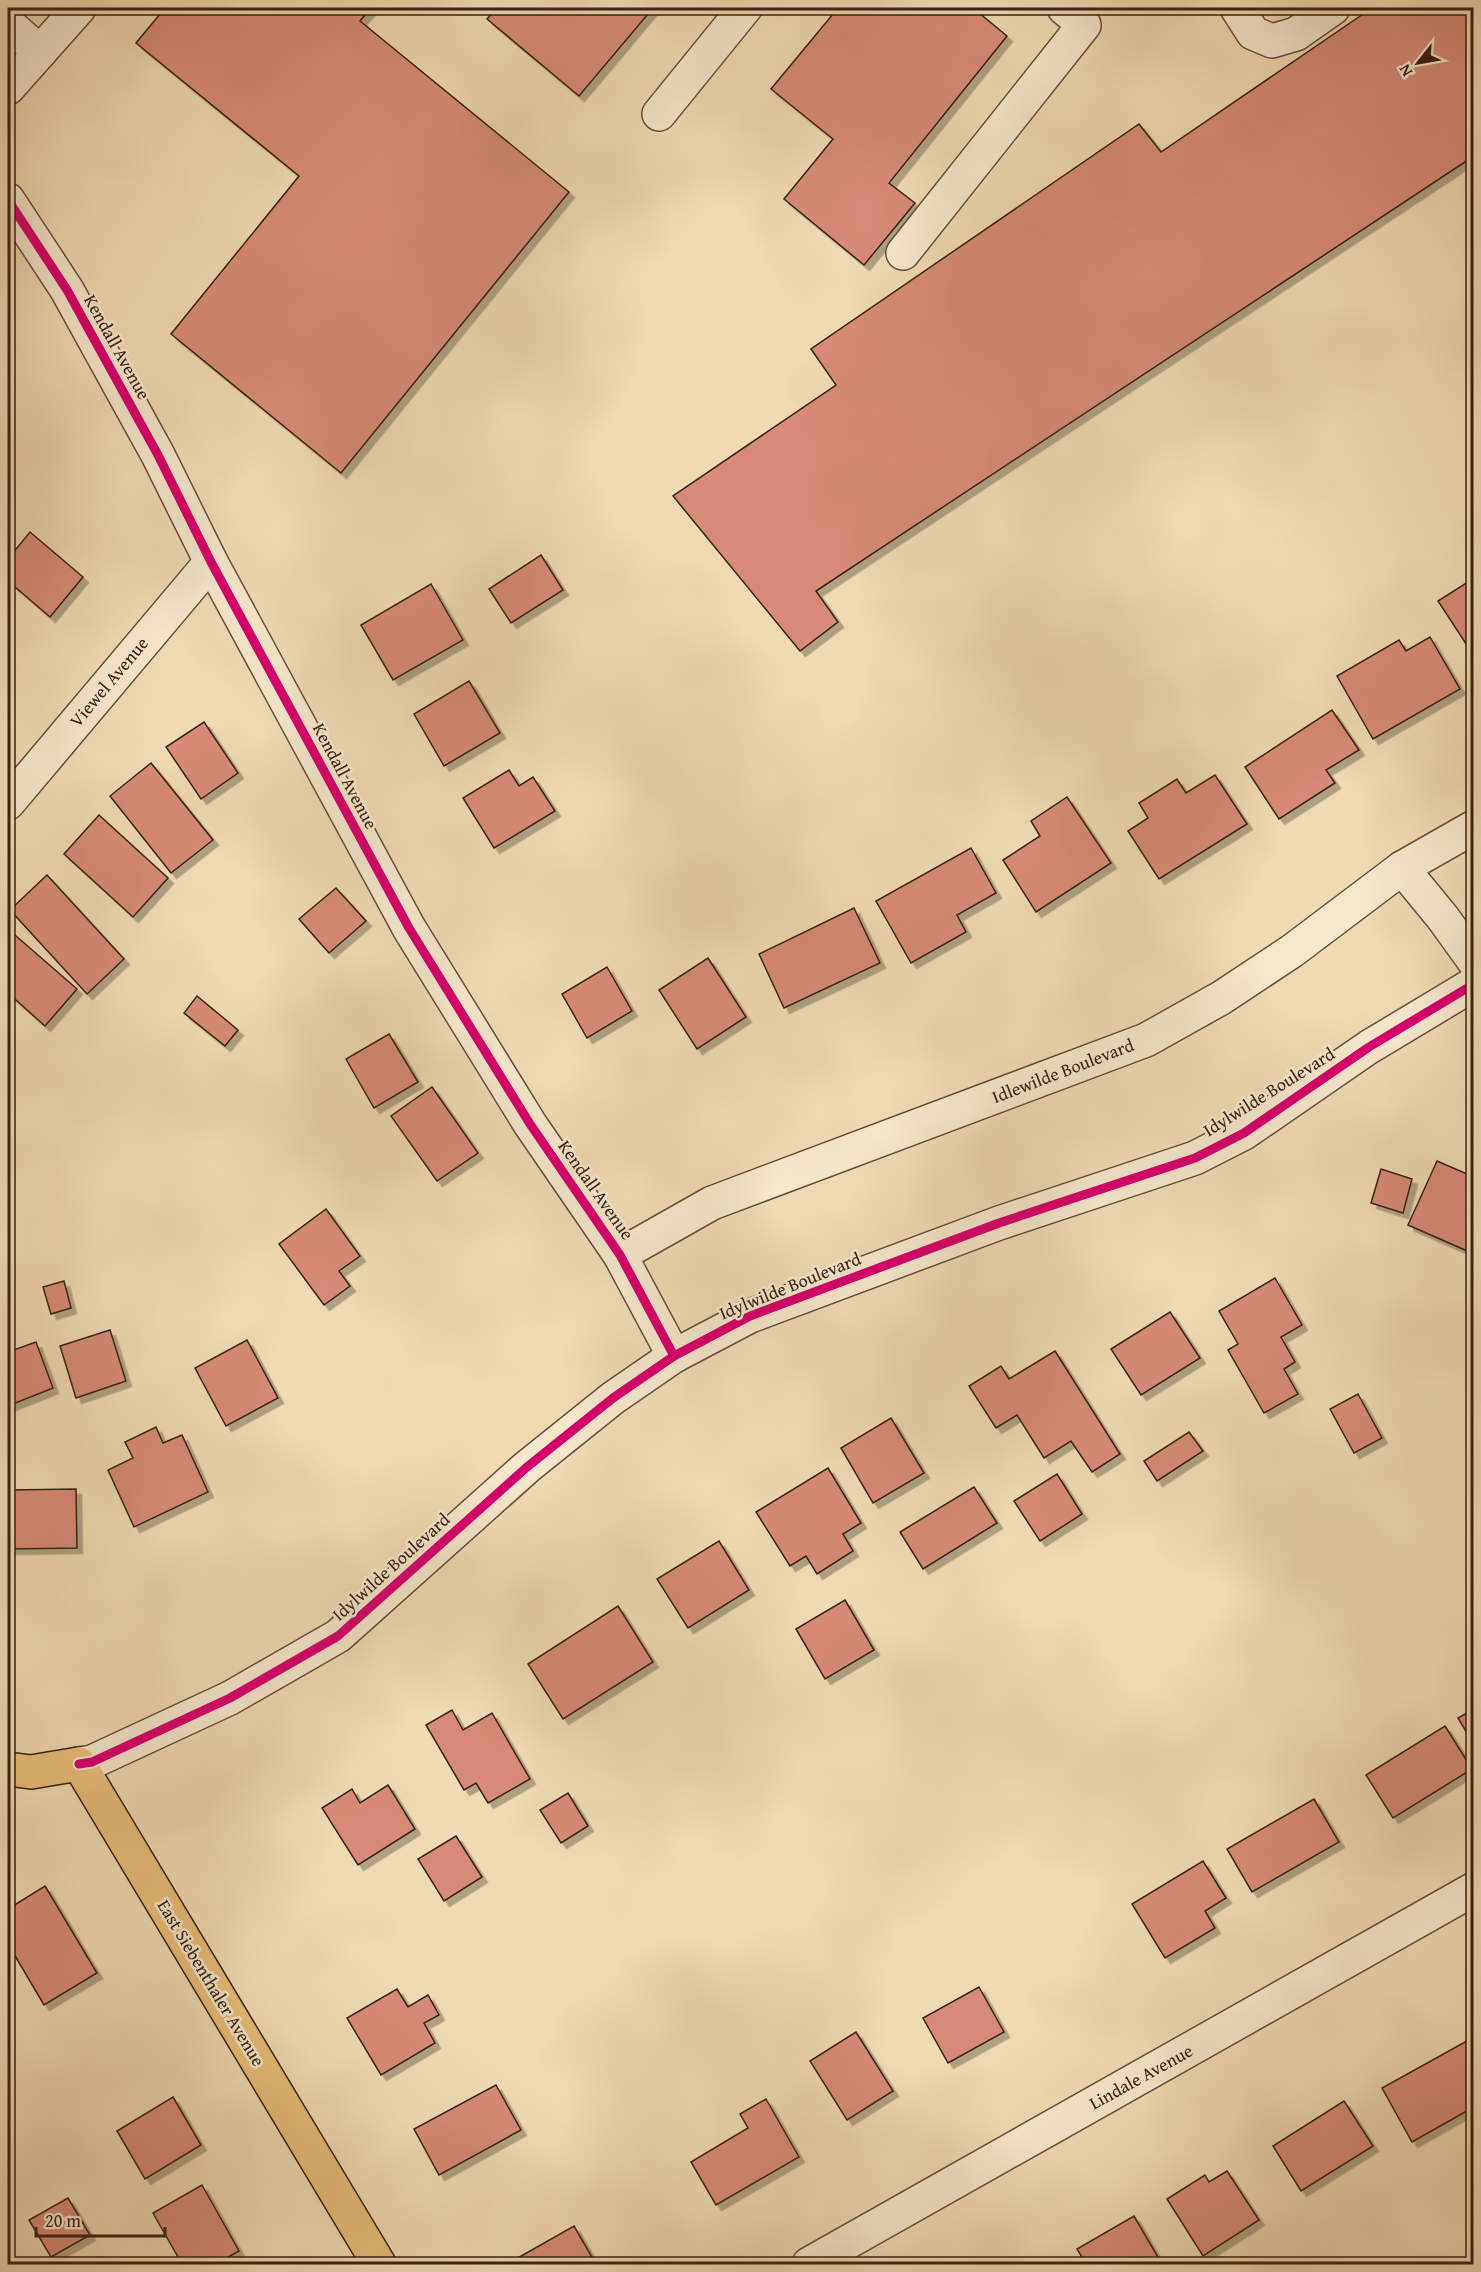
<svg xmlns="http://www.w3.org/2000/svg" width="1481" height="2272" font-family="'Gentium Book Plus',serif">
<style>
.building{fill:#d78a74;stroke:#372115;stroke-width:1.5;filter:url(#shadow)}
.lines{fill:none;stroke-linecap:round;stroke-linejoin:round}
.minor-casing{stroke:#654f3c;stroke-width:36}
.major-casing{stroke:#372115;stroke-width:36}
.minor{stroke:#f5e7cc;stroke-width:33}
.major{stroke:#e8bd78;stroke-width:33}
.cycleway-casing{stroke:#f5e7cc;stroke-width:13}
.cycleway{stroke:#d6006c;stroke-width:9}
.labels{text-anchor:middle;stroke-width:5;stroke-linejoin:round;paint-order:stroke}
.street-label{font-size:18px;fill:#372115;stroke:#f5e7cc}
</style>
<defs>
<filter id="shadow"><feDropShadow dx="5.5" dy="5.5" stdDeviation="0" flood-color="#0004"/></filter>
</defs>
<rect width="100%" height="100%" fill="#efdab1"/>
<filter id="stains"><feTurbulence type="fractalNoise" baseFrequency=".00333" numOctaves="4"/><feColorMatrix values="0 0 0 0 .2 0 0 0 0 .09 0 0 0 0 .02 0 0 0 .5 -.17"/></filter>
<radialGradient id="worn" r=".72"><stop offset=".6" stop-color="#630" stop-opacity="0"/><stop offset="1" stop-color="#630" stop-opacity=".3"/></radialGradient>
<g class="building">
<path d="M165 8H371L360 21 569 192 341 473 171 334 299 176 136 43Z"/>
<path d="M497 8H653L579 96 487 19Z"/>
<path d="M838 8H973L1007 36 889 183 915 203 864 265 784 199 833 139 771 89Z"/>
<path d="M1372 8H1474V156L816 591 838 622 800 651 673 496 836 385 811 349 1139 124 1161 152Z"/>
<path d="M30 532 83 577 50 617 8 581V559Z"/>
<path d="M541 555 563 590 511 623 489 589Z"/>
<path d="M1474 578V656L1438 601Z"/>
<path d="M431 584 463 640 393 680 361 625Z"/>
<path d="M1430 637 1460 689 1373 739 1337 676 1399 640 1406 651Z"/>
<path d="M469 681 500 733 444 766 414 714Z"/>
<path d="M1332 710 1359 750 1326 770 1335 783 1279 819 1245 767Z"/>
<path d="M204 722 238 773 201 799 166 747Z"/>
<path d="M151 763 213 840 171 873 110 796Z"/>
<path d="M509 770 519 786 533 777 555 811 494 848 463 798Z"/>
<path d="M1215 775 1247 824 1159 879 1128 831 1148 818 1139 803 1177 779 1186 793Z"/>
<path d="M1067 797 1111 863 1036 912 1003 860 1040 836 1031 821Z"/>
<path d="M99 815 168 878 133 917 64 854Z"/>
<path d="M971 848 996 893 957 915 966 932 911 963 876 901Z"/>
<path d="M47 875 124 959 87 994 10 910Z"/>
<path d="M336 888 366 921 329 953 299 919Z"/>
<path d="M854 908 880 963 784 1008 759 954Z"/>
<path d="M8 929 77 989 45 1026 8 993Z"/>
<path d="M708 958 746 1017 697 1049 659 990Z"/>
<path d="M607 967 632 1011 587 1038 562 994Z"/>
<path d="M197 996 238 1030 225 1046 184 1013Z"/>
<path d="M389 1034 418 1082 374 1108 346 1059Z"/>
<path d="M432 1087 478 1153 437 1181 391 1116Z"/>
<path d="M1437 1161 1474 1177 1472 1253 1408 1225Z"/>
<path d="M1381 1169 1412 1179 1403 1213 1371 1203Z"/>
<path d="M326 1209 360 1256 339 1271 350 1286 324 1305 279 1244Z"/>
<path d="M1275 1278 1302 1325 1281 1337 1295 1362 1284 1369 1298 1394 1264 1413 1228 1350 1238 1344 1219 1311Z"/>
<path d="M64 1281 71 1308 51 1314 43 1287Z"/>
<path d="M1170 1312 1200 1358 1141 1395 1111 1349Z"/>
<path d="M110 1330 126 1381 76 1398 60 1346Z"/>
<path d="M247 1340 278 1398 226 1426 195 1368Z"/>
<path d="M36 1342 53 1388 8 1406V1352Z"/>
<path d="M1055 1351 1120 1454 1092 1472 1071 1441 1044 1458 1017 1415 996 1428 969 1386 1001 1366 1009 1379Z"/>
<path d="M1358 1394 1382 1438 1354 1453 1330 1409Z"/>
<path d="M891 1418 924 1473 873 1503 841 1448Z"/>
<path d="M156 1427 163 1443 182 1435 208 1492 134 1527 108 1470 133 1458 125 1442Z"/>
<path d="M1189 1432 1203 1451 1157 1481 1144 1461Z"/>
<path d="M828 1468 861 1523 843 1534 853 1551 817 1574 806 1556 790 1566 756 1512Z"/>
<path d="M1057 1474 1082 1514 1040 1541 1014 1501Z"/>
<path d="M974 1487 997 1523 923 1569 900 1532Z"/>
<path d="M76 1489 77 1548 8 1549V1490Z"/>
<path d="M719 1541 749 1590 688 1628 657 1579Z"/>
<path d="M845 1600 874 1650 825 1679 796 1629Z"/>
<path d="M618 1606 653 1662 563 1719 528 1664Z"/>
<path d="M1474 1709V1745L1458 1718Z"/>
<path d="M452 1710 463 1730 492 1713 530 1779 488 1803 476 1783 464 1790 426 1725Z"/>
<path d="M1445 1726 1472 1769 1393 1818 1366 1775Z"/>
<path d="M388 1785 415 1829 358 1865 322 1808 352 1789 360 1803Z"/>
<path d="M568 1793 588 1826 561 1843 540 1810Z"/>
<path d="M1314 1799 1339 1842 1252 1892 1227 1849Z"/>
<path d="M456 1836 482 1877 444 1901 418 1859Z"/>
<path d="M1203 1861 1226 1898 1205 1911 1215 1928 1165 1958 1132 1904Z"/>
<path d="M45 1886 97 1973 44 2005 8 1944V1909Z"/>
<path d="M979 1987 1004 2032 948 2063 923 2018Z"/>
<path d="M397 1989 408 2007 428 1995 439 2015 424 2023 435 2043 381 2075 347 2018Z"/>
<path d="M856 2032 893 2091 847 2120 810 2061Z"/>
<path d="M1474 2037V2107L1412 2142 1382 2088Z"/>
<path d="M496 2085 521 2130 439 2175 414 2129Z"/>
<path d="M173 2097 201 2145 145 2179 117 2131Z"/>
<path d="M766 2099 799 2157 716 2205 691 2162 748 2128 740 2114Z"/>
<path d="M1344 2101 1373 2146 1301 2191 1273 2146Z"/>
<path d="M1227 2171 1259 2220 1203 2256 1167 2199 1205 2175 1209 2182Z"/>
<path d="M202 2185 239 2251 216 2264H182L153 2213Z"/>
<path d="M68 2198 90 2235 51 2257 29 2220Z"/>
<path d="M1134 2216 1162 2264H1086L1077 2249Z"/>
<path d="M574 2226 596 2264H507Z"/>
</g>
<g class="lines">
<g class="minor-casing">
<g id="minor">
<path d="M1237 8 1253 33 1272 41 1296 34 1333 8"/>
<path d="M8 24 40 52"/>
<path d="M8 88 79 8"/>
<path d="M659 114 745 8"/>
<path d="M8 200 67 290 158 455 211 562 409 928 530 1124 620 1255 674 1356"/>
<path d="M903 253 1084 25 1064 8"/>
<path d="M8 803 211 562"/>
<path d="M1402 868 1443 918 1474 961"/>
<path d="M620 1255 712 1203 1146 1040 1221 998 1292 951 1402 868 1474 827"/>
<path d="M79 1764 92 1762 230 1698 338 1636 527 1467 613 1398 674 1356 750 1316 999 1223 1195 1158 1244 1133 1369 1047 1474 984"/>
<path d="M809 2264 1474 1889"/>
</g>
</g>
<g class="major-casing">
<path id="major" d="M8 1769 31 1772 79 1764 379 2264"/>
</g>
<use href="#minor" class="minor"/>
<use href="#major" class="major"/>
<g class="cycleway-casing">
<g id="cycleway">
<path d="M8 200 67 290 158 455 211 562 409 928 530 1124 620 1255 674 1356"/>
<path d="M79 1764 92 1762 230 1698 338 1636 527 1467 613 1398 674 1356 750 1316 999 1223 1195 1158 1244 1133 1369 1047 1474 984"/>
</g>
</g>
<use href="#cycleway" class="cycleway"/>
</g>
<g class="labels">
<g class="street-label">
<text transform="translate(117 347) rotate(61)" y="6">Kendall Avenue</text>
<text transform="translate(109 682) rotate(-50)" y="6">Viewel Avenue</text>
<text transform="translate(345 776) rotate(62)" y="6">Kendall Avenue</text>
<text transform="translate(1063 1071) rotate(-21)" y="6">Idlewilde Boulevard</text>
<text transform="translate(1269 1092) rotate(-32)" y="6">Idylwilde Boulevard</text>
<text transform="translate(596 1190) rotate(55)" y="6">Kendall Avenue</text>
<text transform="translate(790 1286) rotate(-22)" y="6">Idylwilde Boulevard</text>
<text transform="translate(391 1567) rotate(-42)" y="6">Idylwilde Boulevard</text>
<text transform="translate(211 1983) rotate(59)" y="6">East Siebenthaler Avenue</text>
<text transform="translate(1141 2077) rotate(-29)" y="6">Lindale Avenue</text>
</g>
</g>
<rect width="1481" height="2272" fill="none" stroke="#efdab1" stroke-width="30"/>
<rect x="9" y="9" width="1463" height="2254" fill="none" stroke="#372115" stroke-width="3"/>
<rect x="15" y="15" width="1451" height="2242" fill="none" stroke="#372115" stroke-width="1.5"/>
<g transform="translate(1418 63) rotate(239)" stroke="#f5e7cc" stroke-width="4.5" paint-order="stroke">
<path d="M0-4.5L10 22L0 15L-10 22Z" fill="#372115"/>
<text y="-9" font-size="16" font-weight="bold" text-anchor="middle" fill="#372115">N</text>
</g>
<path d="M36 2227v9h129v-9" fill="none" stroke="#372115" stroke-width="3"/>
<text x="45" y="2227" font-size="18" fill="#372115" stroke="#f5e7cc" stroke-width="4.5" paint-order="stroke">20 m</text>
<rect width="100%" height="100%" filter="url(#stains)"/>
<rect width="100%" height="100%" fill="url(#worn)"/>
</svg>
